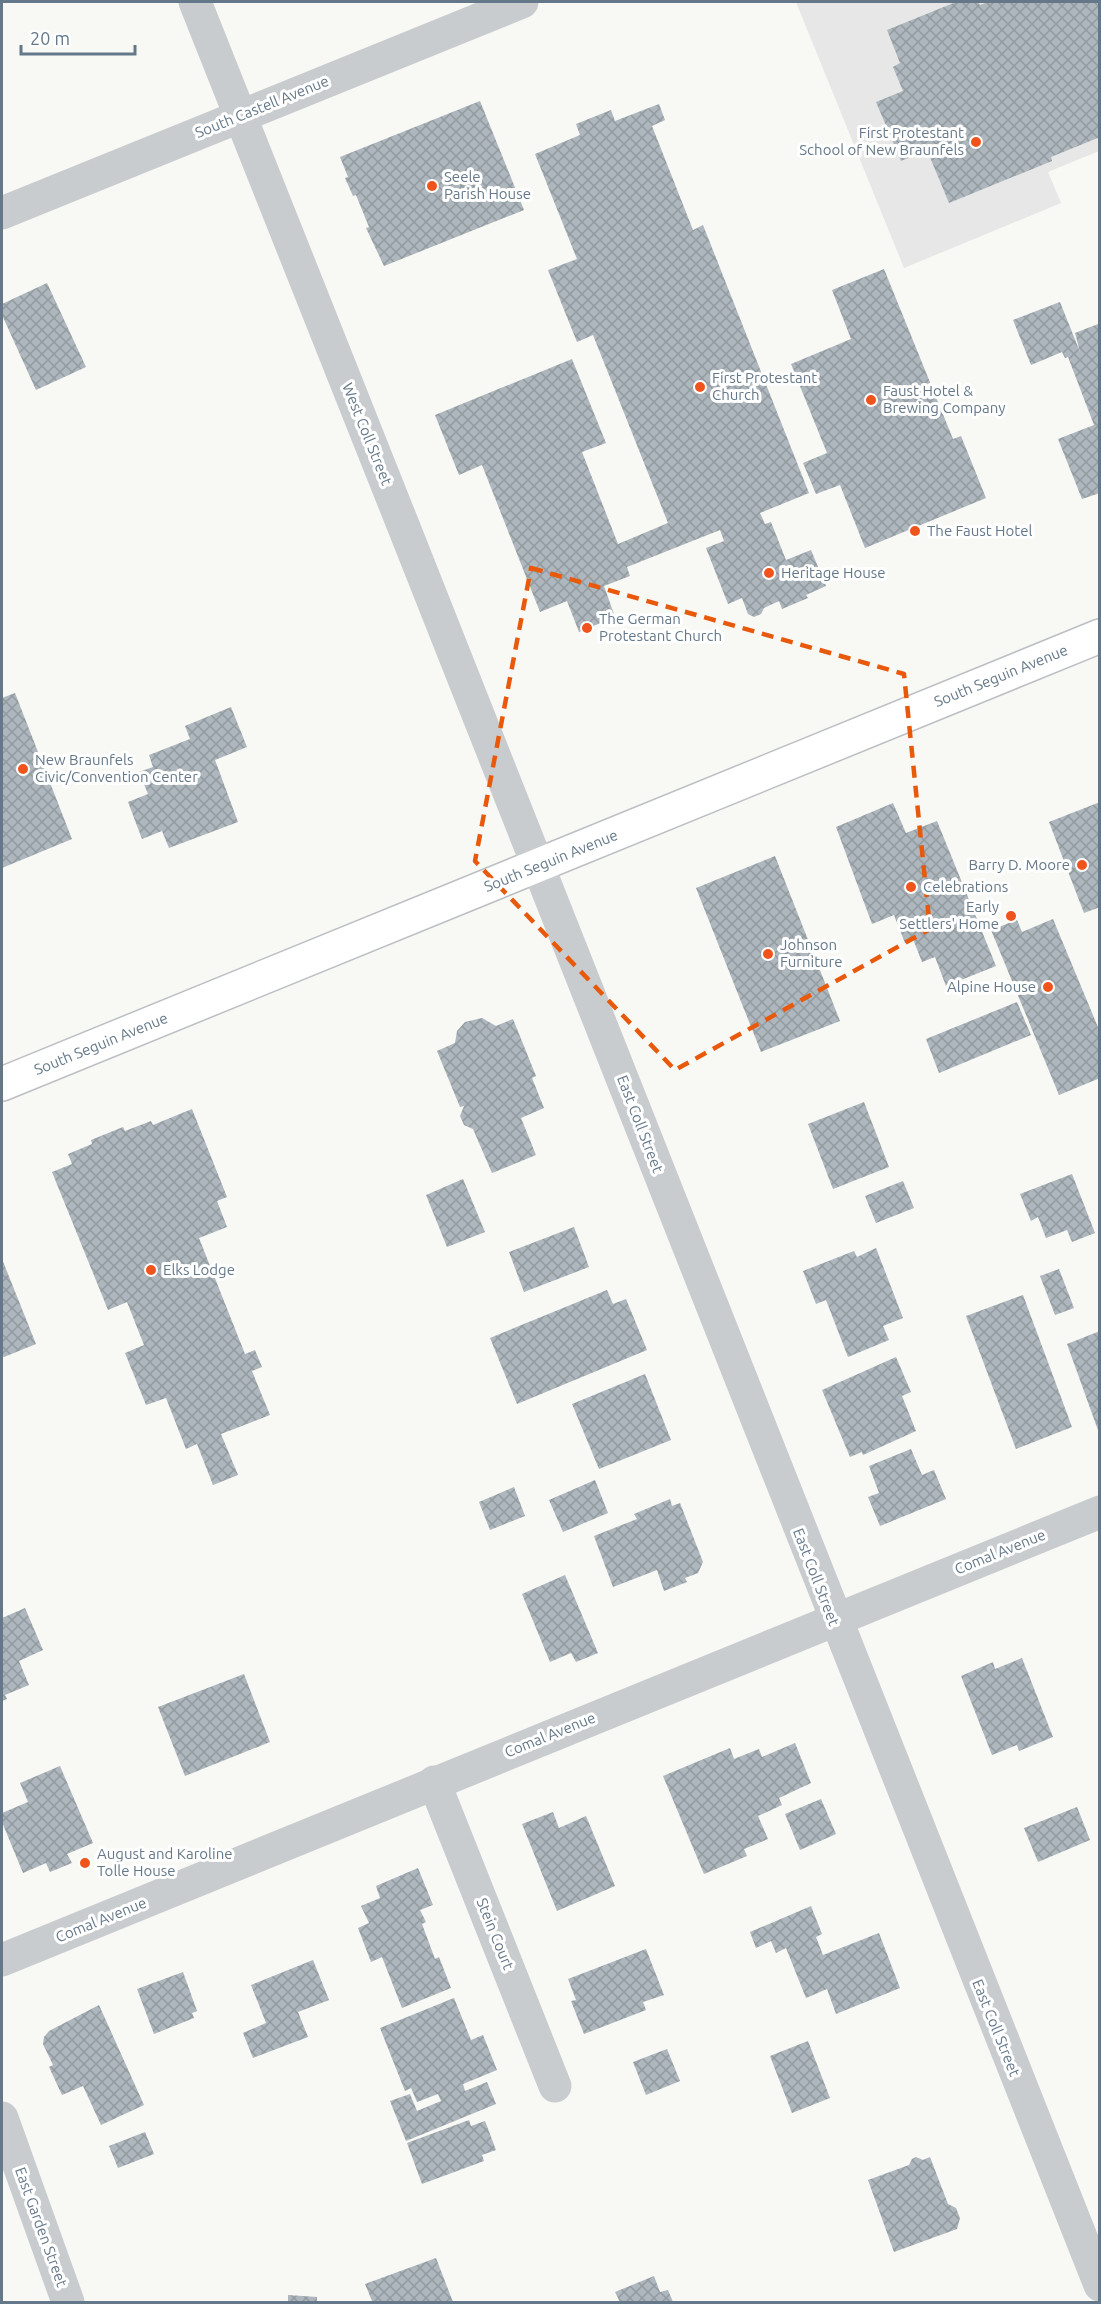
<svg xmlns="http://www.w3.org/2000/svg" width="1101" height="2304" font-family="Ubuntu,sans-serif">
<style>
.built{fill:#e6e7e6}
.building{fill:url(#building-cross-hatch)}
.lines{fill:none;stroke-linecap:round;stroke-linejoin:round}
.major-casing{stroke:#bbbfc3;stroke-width:36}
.minor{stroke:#c8cccf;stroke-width:33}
.major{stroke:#fff;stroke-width:33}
.marked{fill:none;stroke:#e8590c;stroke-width:4.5;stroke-dasharray:12 8;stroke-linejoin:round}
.poi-dot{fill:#f1531c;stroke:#fff;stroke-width:2}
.labels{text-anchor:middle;stroke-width:6;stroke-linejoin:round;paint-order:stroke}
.street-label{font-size:15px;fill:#657889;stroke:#fff}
.poi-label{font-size:15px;fill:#657889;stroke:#fff;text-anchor:start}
</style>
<defs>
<pattern id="building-cross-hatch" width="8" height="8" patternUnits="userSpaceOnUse" patternTransform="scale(1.5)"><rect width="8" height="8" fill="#aeb7bd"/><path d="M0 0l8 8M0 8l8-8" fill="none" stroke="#919a9f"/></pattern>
</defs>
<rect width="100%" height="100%" fill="#f8f8f5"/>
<path class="built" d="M796 2H1099V151L1048 172 1061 203 904 268Z"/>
<g class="building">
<path d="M956 2H978L980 5 988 2H1100V137L1051 157 1052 161 949 203 927 150 901 161 876 102 903 91 893 67 900 63 887 30Z"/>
<path d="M480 101 524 210 384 266 366 228 369 227 356 195 353 196 345 178 348 177 340 157Z"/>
<path d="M659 104 665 120 652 126 693 230 703 225 809 493 760 513 765 524 771 522 786 560 811 550 826 586 806 595 808 598 782 609 779 601 764 608 761 614 754 617 748 614 742 598 728 604 706 548 724 541 720 530 627 567 630 576 604 586 615 617 579 632 567 601 540 612 482 465 459 475 435 415 572 359 606 443 582 452 618 544 668 523 593 335 577 342 548 270 577 259 535 154 580 135 576 124 611 110 615 121Z"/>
<path d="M884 269 953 439 961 436 986 498 865 548 840 485 816 494 803 463 827 453 791 364 851 339 832 290Z"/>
<path d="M47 283 86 367 36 390 2 315V304Z"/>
<path d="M1060 302 1080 352 1075 333 1098 324 1100 328V493L1082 499 1058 439 1094 425 1068 357 1065 358 1062 352 1031 365 1013 320Z"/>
<path d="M15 693 72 839 2 868V698Z"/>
<path d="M231 707 247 747 215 760 238 822 169 848 162 831 142 839 128 802 148 794 139 772 153 767 149 755 190 739 185 726Z"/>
<path d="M1100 802V907L1084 913 1049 822Z"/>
<path d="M893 803 906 833 937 821 996 966 946 986 935 957 922 962 913 939 905 943 894 915 872 924 836 827Z"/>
<path d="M775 856 840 1021 761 1052 696 888Z"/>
<path d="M1053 919 1100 1032V1078L1059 1095 991 930 1017 920 1022 932Z"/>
<path d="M1017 1002 1031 1035 939 1073 926 1039Z"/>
<path d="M482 1018 496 1026 513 1019 536 1076 532 1078 544 1108 521 1118 536 1155 492 1173 473 1129 464 1125 460 1116 464 1106 460 1107 437 1051 455 1043 457 1031 465 1022Z"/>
<path d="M864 1102 889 1167 833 1189 808 1124Z"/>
<path d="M192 1109 227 1197 217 1201 227 1227 199 1238 245 1354 255 1350 262 1367 252 1371 270 1415 221 1434 238 1475 213 1485 197 1444 186 1449 166 1398 146 1405 125 1353 144 1345 127 1302 108 1310 52 1172 72 1164 68 1154 92 1144 91 1140 123 1127 125 1131 151 1121 153 1125Z"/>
<path d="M1072 1174 1095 1233 1072 1242 1067 1230 1046 1238 1038 1217 1031 1221 1020 1194Z"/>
<path d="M463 1179 485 1232 447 1247 426 1195Z"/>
<path d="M903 1181 914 1208 876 1223 865 1196Z"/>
<path d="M574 1227 589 1267 524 1292 509 1252Z"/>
<path d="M876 1248 903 1318 883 1326 889 1340 848 1357 826 1300 816 1304 803 1271 854 1251 857 1257Z"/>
<path d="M2 1259 36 1344 4 1357 2 1356Z"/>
<path d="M1059 1269 1074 1308 1055 1315 1040 1276Z"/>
<path d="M607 1290 613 1304 626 1299 647 1350 517 1404 490 1338Z"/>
<path d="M1023 1295 1072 1427 1016 1449 966 1316Z"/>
<path d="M1100 1331V1433H1099L1067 1344Z"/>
<path d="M896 1357 911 1392 902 1396 916 1431 863 1455 862 1452 850 1457 822 1390Z"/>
<path d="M645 1374 671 1440 599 1469 572 1404Z"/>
<path d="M911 1449 922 1475 934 1470 946 1499 880 1526 868 1497 879 1493 869 1466Z"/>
<path d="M595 1480 608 1513 563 1532 549 1500Z"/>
<path d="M514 1487 525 1516 490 1530 479 1502Z"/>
<path d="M670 1499 672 1506 680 1503 703 1562 698 1573 685 1578 687 1582 664 1591 657 1570 613 1587 594 1536 637 1519 634 1514Z"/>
<path d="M565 1575 598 1653 576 1662 571 1653 550 1662 522 1594Z"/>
<path d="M25 1608 43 1650 19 1661 29 1685 5 1695 7 1699 2 1701V1618Z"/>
<path d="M1022 1658 1053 1737 1019 1751 1017 1745 992 1755 961 1676 993 1662 995 1669Z"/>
<path d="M244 1674 270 1742 185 1776 158 1707Z"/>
<path d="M795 1743 811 1783 779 1798 782 1805 758 1816 768 1839 744 1849 747 1856 704 1874 663 1776 730 1748 734 1759 759 1749 762 1757Z"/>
<path d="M60 1766 93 1843 67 1854 72 1863 50 1872 46 1863 23 1873 2 1822V1813L28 1802 20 1783Z"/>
<path d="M821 1799 836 1834 800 1850 785 1814Z"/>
<path d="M1077 1807 1090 1840 1038 1862 1024 1828Z"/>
<path d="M553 1812 559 1828 586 1816 615 1886 557 1911 522 1824Z"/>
<path d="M418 1868 433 1905 420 1910 426 1922 422 1924 435 1959 439 1957 451 1988 402 2008 382 1957 371 1962 358 1928 369 1923 361 1906 380 1898 376 1886Z"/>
<path d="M811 1906 822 1934 816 1937 823 1955 879 1933 900 1988 836 2014 827 1989 806 1998 786 1948 776 1953 771 1941 756 1948 750 1932Z"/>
<path d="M646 1949 664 1995 643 2002 646 2010 584 2034 571 2001 576 2000 568 1979Z"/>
<path d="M313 1960 329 2000 298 2012 308 2037 253 2058 243 2033 266 2023 251 1985Z"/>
<path d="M183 1972 197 2011 192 2013 194 2018 154 2034 137 1989Z"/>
<path d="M454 1998 471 2040 483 2035 497 2070 463 2084 465 2091 487 2082 496 2104 406 2141 390 2101 410 2094 417 2111 441 2101 438 2094 417 2102 411 2088 405 2091 380 2028Z"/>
<path d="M99 2005 144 2105 101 2125 83 2086 62 2095 49 2067 53 2065 43 2044 44 2037 49 2031Z"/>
<path d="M808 2041 830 2098 792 2113 770 2056Z"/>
<path d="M667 2049 680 2081 646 2095 633 2062Z"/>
<path d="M469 2120 471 2126 485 2121 496 2150 482 2155 484 2161 422 2184 407 2143Z"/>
<path d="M145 2132 154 2154 118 2168 109 2146Z"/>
<path d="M916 2157 923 2160 930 2157 948 2204 956 2208 960 2218 957 2229 894 2252 868 2180 909 2165 912 2159Z"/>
<path d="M436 2258 453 2302H368L372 2301 365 2284Z"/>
<path d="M654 2276 660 2292 668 2290 673 2302H620L615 2292Z"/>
<path d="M288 2295 317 2297V2302H288Z"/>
</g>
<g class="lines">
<g class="major-casing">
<path id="major" d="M2 1084 1100 636"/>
</g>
<g class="minor">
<path d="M195 2C499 762 795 1525 1100 2285"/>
<path d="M2 213 522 2"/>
<path d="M434 1782 555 2086"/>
<path d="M2 1960 1100 1512"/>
<path d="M2 2118 68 2302"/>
</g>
<use href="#major" class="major"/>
</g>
<path class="marked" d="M531 568 904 674 930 929 675 1070 475 861Z"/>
<g class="poi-dot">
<circle cx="976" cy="142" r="6"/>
<circle cx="432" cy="186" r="6"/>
<circle cx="700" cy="387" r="6"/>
<circle cx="871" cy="400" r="6"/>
<circle cx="915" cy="531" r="6"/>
<circle cx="769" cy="573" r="6"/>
<circle cx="587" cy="628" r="6"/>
<circle cx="23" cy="769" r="6"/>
<circle cx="1082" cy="865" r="6"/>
<circle cx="911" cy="887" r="6"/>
<circle cx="1011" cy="916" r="6"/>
<circle cx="768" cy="954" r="6"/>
<circle cx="1048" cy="987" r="6"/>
<circle cx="151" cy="1270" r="6"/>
<circle cx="85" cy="1863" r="6"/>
</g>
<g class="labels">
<g class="street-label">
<text transform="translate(262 107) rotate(-22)" y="5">South Castell Avenue</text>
<text transform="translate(367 434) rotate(68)" y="5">West Coll Street</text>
<text transform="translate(1001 676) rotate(-22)" y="5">South Seguin Avenue</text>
<text transform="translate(551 861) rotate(-22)" y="5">South Seguin Avenue</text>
<text transform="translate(101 1044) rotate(-22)" y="5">South Seguin Avenue</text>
<text transform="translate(640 1124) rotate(69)" y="5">East Coll Street</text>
<text transform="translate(1000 1552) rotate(-22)" y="5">Comal Avenue</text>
<text transform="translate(816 1577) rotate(69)" y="5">East Coll Street</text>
<text transform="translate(550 1735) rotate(-22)" y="5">Comal Avenue</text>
<text transform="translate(101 1920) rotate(-22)" y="5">Comal Avenue</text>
<text transform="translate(495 1934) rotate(68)" y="5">Stein Court</text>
<text transform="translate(996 2028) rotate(68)" y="5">East Coll Street</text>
<text transform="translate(41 2227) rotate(70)" y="5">East Garden Street</text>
</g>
<g class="poi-label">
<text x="964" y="138" text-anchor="end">First Protestant<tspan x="964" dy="17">School of New Braunfels</tspan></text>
<text x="444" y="182">Seele<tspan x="444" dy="17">Parish House</tspan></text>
<text x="712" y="383">First Protestant<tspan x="712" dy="17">Church</tspan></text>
<text x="883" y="396">Faust Hotel &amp;<tspan x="883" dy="17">Brewing Company</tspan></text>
<text x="927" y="536">The Faust Hotel</text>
<text x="781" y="578">Heritage House</text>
<text x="599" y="624">The German<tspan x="599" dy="17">Protestant Church</tspan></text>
<text x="35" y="765">New Braunfels<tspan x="35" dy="17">Civic/Convention Center</tspan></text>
<text x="1070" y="870" text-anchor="end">Barry D. Moore</text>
<text x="923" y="892">Celebrations</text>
<text x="999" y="912" text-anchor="end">Early<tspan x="999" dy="17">Settlers' Home</tspan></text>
<text x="780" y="950">Johnson<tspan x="780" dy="17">Furniture</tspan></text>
<text x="1036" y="992" text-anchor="end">Alpine House</text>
<text x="163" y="1275">Elks Lodge</text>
<text x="97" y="1859">August and Karoline<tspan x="97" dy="17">Tolle House</tspan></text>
</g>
</g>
<rect width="1101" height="2304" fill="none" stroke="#657889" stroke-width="6"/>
<path d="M21 45v9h114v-9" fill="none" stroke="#657889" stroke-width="3"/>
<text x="30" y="45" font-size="18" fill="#657889" stroke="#ffffff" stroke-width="4.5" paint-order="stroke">20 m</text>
</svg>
